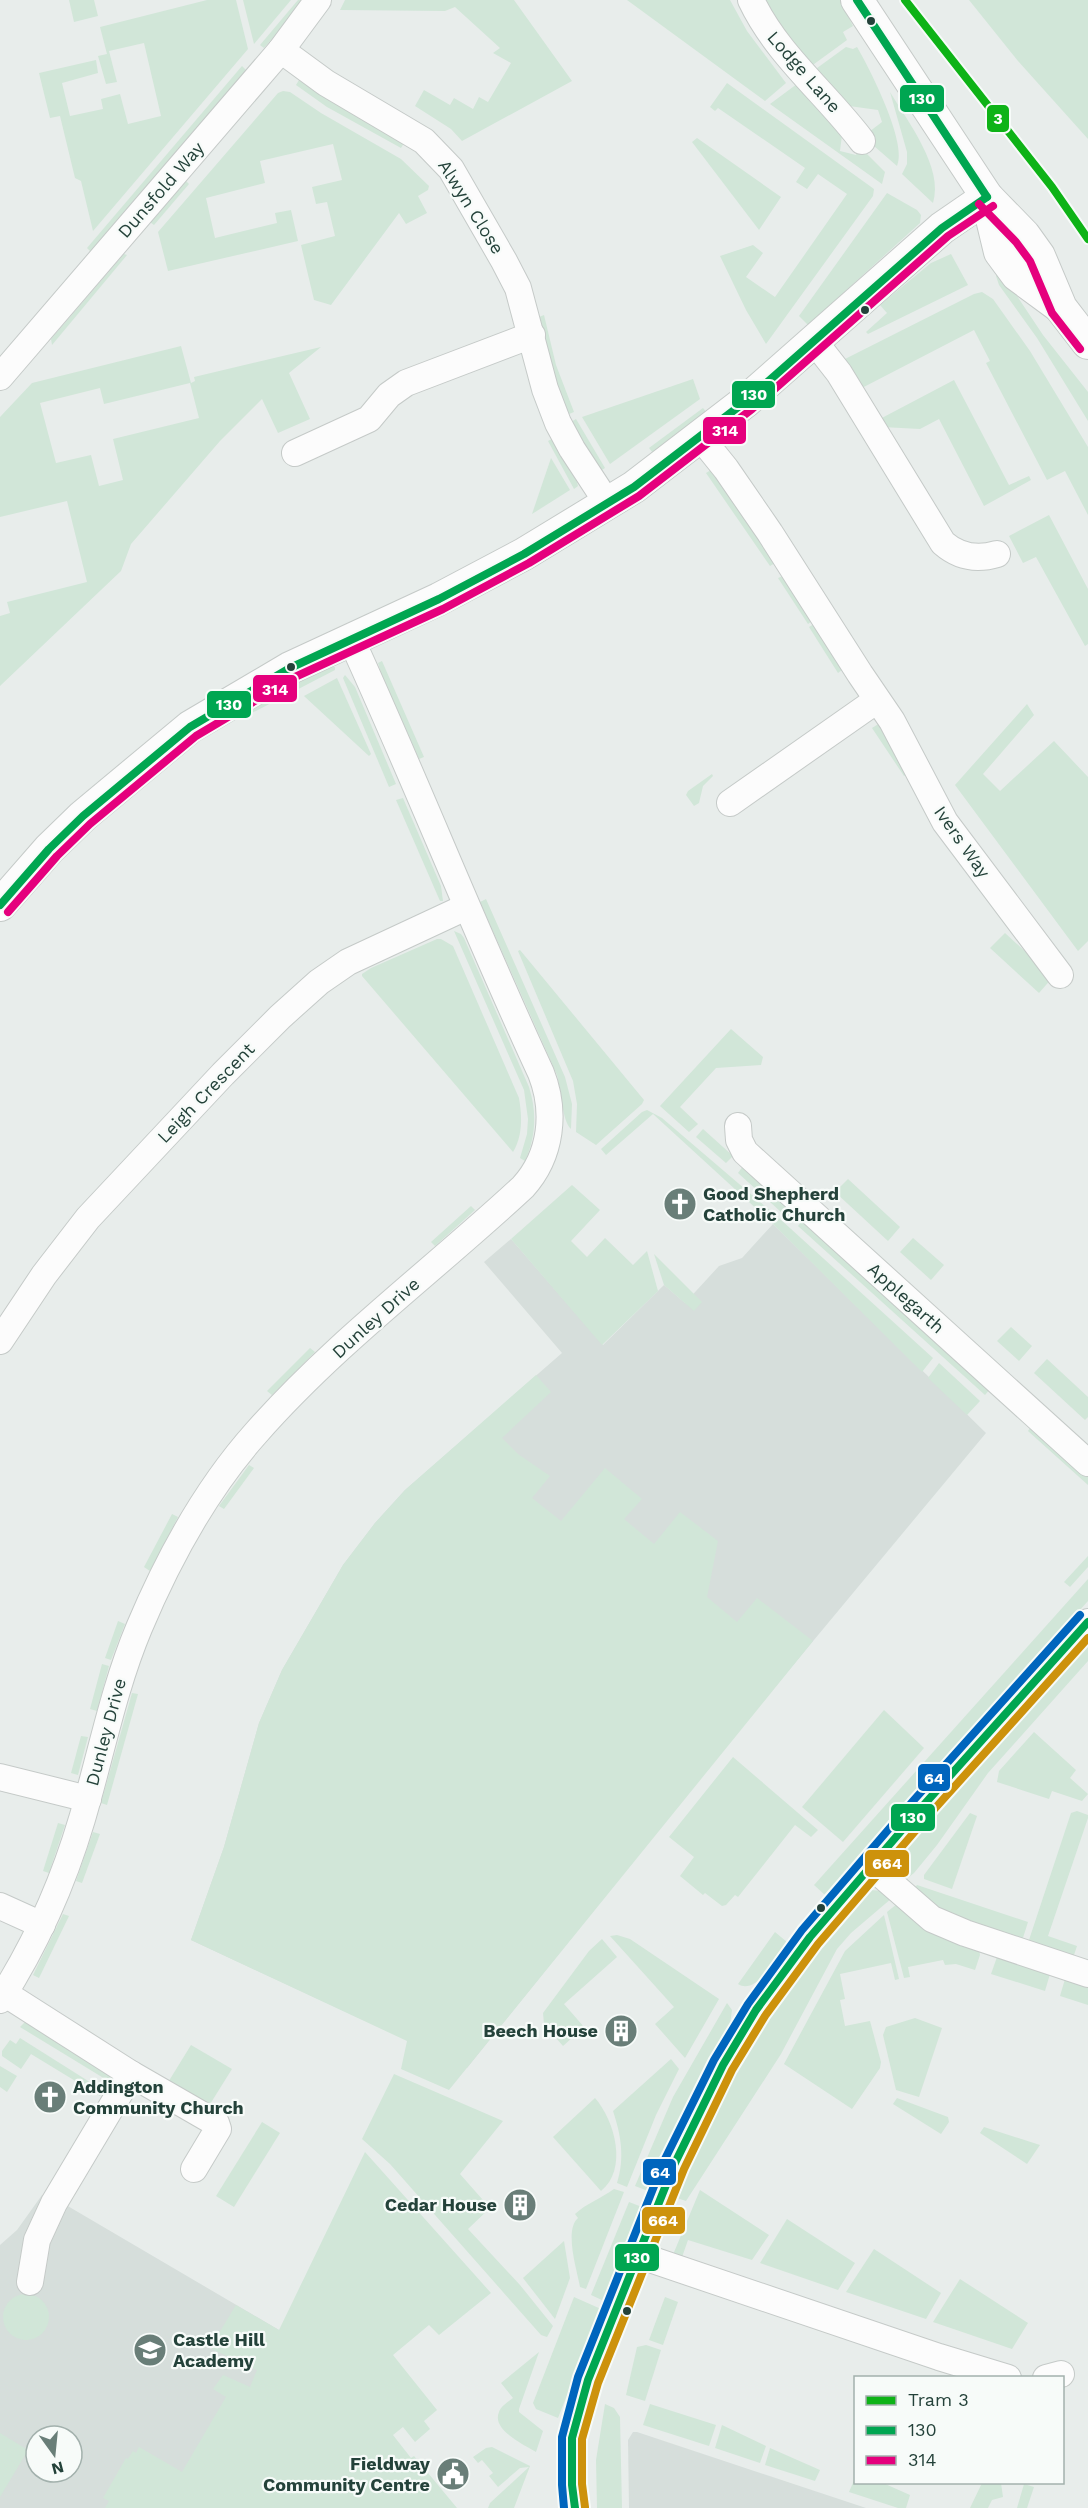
<svg xmlns="http://www.w3.org/2000/svg" width="1088" height="2508" font-family="'Work Sans',sans-serif">
<style>
.built{fill:#d6dedb;fill-rule:evenodd}
.green{fill:#d1e6d8;fill-rule:evenodd}
.lines{fill:none;stroke-linecap:round;stroke-linejoin:round}
.minor-casing{stroke:#c5cac8;stroke-width:28}
.tertiary-casing{stroke:#c5cac8;stroke-width:34}
.minor{stroke:#fcfcfc;stroke-width:26}
.tertiary{stroke:#fcfcfc;stroke-width:32}
.bus-1-casing{stroke:#f7fbf9;stroke-width:12}
.bus-2-casing{stroke:#f7fbf9;stroke-width:12}
.bus-3-casing{stroke:#f7fbf9;stroke-width:12}
.bus-4-casing{stroke:#f7fbf9;stroke-width:12}
.bus-1{stroke:#00a651;stroke-width:8}
.bus-2{stroke:#e5007d;stroke-width:8}
.bus-3{stroke:#cd920c;stroke-width:8}
.bus-4{stroke:#0065bd;stroke-width:8}
.tram-1-casing{stroke:#f7fbf9;stroke-width:12}
.tram-1{stroke:#0eb317;stroke-width:8}
.bus-dot{fill:#24423a;stroke:#f7fbf9;stroke-width:2}
.labels{text-anchor:middle;stroke-width:4.5;stroke-linejoin:round;paint-order:stroke}
.street-label{font-size:18px;fill:#24423a;stroke:#f7fbf9}
.poi-label{font-size:18px;font-weight:bold;fill:#24423a;stroke:#f7fbf9;text-anchor:start}
.line-badge{stroke:#f7fbf9;stroke-width:2}
.badge-label{font-size:16px;text-anchor:middle;font-weight:bold;fill:#fff}
</style>
<rect width="100%" height="100%" fill="#e8edeb"/>
<g class="built">
<path d="M773 1224 986 1433 725 1747 467 2068 191 1940 224 1847 259 1723 282 1670 343 1565 375 1523 405 1490 562 1353 484 1262 511 1239 603 1345 664 1285 685 1303 719 1266 742 1258Z"/>
<path d="M42 2195 54 2203 66 2205 279 2330 440 2508H0V2245L17 2230ZM36 2436H72V2472H36Z"/>
<path d="M633 2432H637L866 2508H629L628 2440Z"/>
</g>
<g class="green">
<path d="M69 0H94L98 16 74 22Z"/>
<path d="M207 0H236L248 49 93 231 81 181 75 178 60 116 50 118 39 73 96 60 98 73 62 83 70 116 103 109 101 99 120 94 128 124 161 116 144 43 109 51 117 82 106 84 98 56 107 54 100 27Z"/>
<path d="M243 0H291L254 44Z"/>
<path d="M298 0H306L264 48 260 45Z"/>
<path d="M345 0H514L572 81 462 141 451 129 415 106 424 90 450 105 454 98 473 109 479 97 488 102 511 63 493 53 500 48 455 7 445 11 340 10Z"/>
<path d="M627 0H730L747 31 786 83 765 101Z"/>
<path d="M762 0H840L853 26 843 32 847 40 810 67Z"/>
<path d="M969 0H1088V139L1018 61Z"/>
<path d="M846 47 853 49 857 47C870 69 908 144 897 166L866 139 865 135 882 122 878 110 849 106 813 71Z"/>
<path d="M242 66 246 70 91 252 87 248Z"/>
<path d="M299 80 330 101 404 143 401 148 327 107 296 85Z"/>
<path d="M727 83 874 189 873 196 766 344 746 310 720 256 753 245 763 253 746 277 775 297 847 194 818 174 807 189 796 182 805 168 718 108 715 111 710 107Z"/>
<path d="M797 84 842 135 840 151 856 155 858 148H861L885 172 882 184 770 104Z"/>
<path d="M283 91 290 92 321 113 401 159 429 186 428 190 418 196 427 213 406 224 399 213 331 305 314 300 301 245 335 236 327 202 316 204 312 187 342 180 333 144 260 161 265 183 206 198 215 238 277 223 275 213 291 210 298 241 168 271 158 232 278 93Z"/>
<path d="M890 92C908 122 944 168 933 203L902 174 907 164V152Z"/>
<path d="M697 138 781 197 759 230 692 142Z"/>
<path d="M185 180 189 184 154 225 150 222Z"/>
<path d="M887 193 917 210 921 215 920 223 808 325 799 316Z"/>
<path d="M124 254 127 255 52 345 51 339Z"/>
<path d="M951 254 968 285 868 334 866 332 887 313 880 305 931 263Z"/>
<path d="M998 272H1001L1043 335 1088 392V421L1037 338 999 285 996 276Z"/>
<path d="M982 292 993 299 1030 351 1088 447V515L1065 471 1047 480 986 363 990 361 974 330 858 390 843 360 974 294Z"/>
<path d="M544 315 556 365 574 412 569 414 551 367 539 317Z"/>
<path d="M181 346 191 383 195 381 194 377 321 347 289 373 310 419 278 433 262 399 220 441 131 544 121 571 0 686V616L10 613 7 602 87 582 67 501 0 517V417L32 383ZM190 383 199 418 113 439 123 480 99 486 91 455 56 463 40 403 100 388 104 404Z"/>
<path d="M693 379 700 399 610 464 582 417Z"/>
<path d="M954 380 1009 485 1029 476 1031 480 984 506 939 419 920 429 882 427 878 420Z"/>
<path d="M703 408 707 413 653 453 649 448Z"/>
<path d="M576 419 605 468 600 471 571 422Z"/>
<path d="M552 439 577 482 578 486 574 489 548 441Z"/>
<path d="M551 458 570 490 532 514Z"/>
<path d="M711 470 775 563 770 566 706 473Z"/>
<path d="M1049 515 1088 589V644L1085 646 1036 557 1023 563 1009 536Z"/>
<path d="M783 576 812 621 808 624 778 578Z"/>
<path d="M814 624 843 669 838 673 809 627Z"/>
<path d="M382 661 424 757 419 759 381 673 378 663Z"/>
<path d="M330 667H335V670L248 715 245 710 289 685Z"/>
<path d="M345 675 355 687 396 784 389 787 343 678Z"/>
<path d="M337 678 371 754 369 756 304 696Z"/>
<path d="M1027 704 1034 715 983 774 1000 791 1054 741 1088 777V941L1078 951 955 785Z"/>
<path d="M880 723 908 773 904 776 872 728Z"/>
<path d="M712 774 713 776 703 786 699 803 694 806 686 795 688 791Z"/>
<path d="M403 798 441 886 443 901H440L396 800Z"/>
<path d="M486 899 565 1077 572 1104 571 1129C562 1121 561 1089 557 1075L480 902Z"/>
<path d="M454 931 461 934 464 938 529 1087C537 1112 536 1137 525 1161L520 1158 527 1134 528 1119 524 1090Z"/>
<path d="M1005 933 1053 977 1039 993 990 948Z"/>
<path d="M437 939H441L453 946 519 1098C522 1116 523 1135 513 1152L362 976V974L371 968Z"/>
<path d="M520 950 644 1100 642 1104 596 1145 576 1132 577 1104 573 1081 518 951Z"/>
<path d="M731 1029 763 1057 761 1065 716 1068 680 1107 698 1124 689 1132 660 1106Z"/>
<path d="M647 1110 662 1118 780 1219 933 1358 922 1372 773 1224 653 1114 606 1155 601 1149 642 1112Z"/>
<path d="M703 1129 733 1156 726 1163 696 1137Z"/>
<path d="M743 1166 798 1215 792 1222 738 1173Z"/>
<path d="M848 1179 900 1227 888 1241 835 1192Z"/>
<path d="M572 1185 600 1210 571 1241 587 1257 605 1238 633 1265 647 1251 658 1291 602 1345 511 1239Z"/>
<path d="M471 1206 475 1210 435 1246 431 1242Z"/>
<path d="M803 1220 990 1389 985 1395 798 1226Z"/>
<path d="M913 1238 944 1265 931 1280 900 1252Z"/>
<path d="M654 1254 702 1302 694 1311 664 1285Z"/>
<path d="M1011 1327 1032 1346 1019 1361 997 1341Z"/>
<path d="M310 1348 315 1352 272 1395 267 1391Z"/>
<path d="M1047 1359 1088 1397V1417L1085 1420 1034 1373Z"/>
<path d="M939 1363 980 1401 967 1415 928 1378Z"/>
<path d="M536 1375 551 1392 502 1438 518 1454 550 1476 532 1498 561 1521 605 1468 642 1499 624 1519 654 1544 680 1512 718 1541 707 1597 737 1622 757 1598 813 1641 449 2090 401 2069 407 2041 191 1940 224 1847 259 1723 282 1670 343 1565 375 1523 405 1490Z"/>
<path d="M1030 1428 1088 1477V1485L1028 1431Z"/>
<path d="M249 1465 254 1468 224 1509 219 1506Z"/>
<path d="M172 1514 178 1517 150 1571 144 1567Z"/>
<path d="M1088 1556V1567L1070 1587 1064 1582Z"/>
<path d="M1088 1579V1601L825 1895 814 1885Z"/>
<path d="M118 1621 125 1624 111 1660 105 1658Z"/>
<path d="M1088 1643V1661L988 1773 937 1845 914 1873 903 1882 895 1864 897 1856Z"/>
<path d="M102 1664 109 1666 97 1711 90 1709Z"/>
<path d="M132 1693 138 1694 107 1805 101 1803Z"/>
<path d="M884 1710 924 1748 843 1842 802 1807Z"/>
<path d="M1034 1732 1076 1770 1070 1778 1088 1794 1082 1801 1052 1791 1049 1799 997 1782 999 1771Z"/>
<path d="M81 1736 88 1737 78 1775 71 1773Z"/>
<path d="M733 1757 818 1830 811 1837 795 1825 738 1897 735 1895 726 1905 722 1906 705 1893 703 1895 680 1876 694 1857 669 1837Z"/>
<path d="M1077 1811 1088 1815V1818L1048 1936 1077 1946 1074 1955 1071 1957 1028 1943 1071 1813Z"/>
<path d="M970 1813 977 1816 952 1889 924 1879V1875Z"/>
<path d="M58 1823 65 1825 49 1873 43 1871Z"/>
<path d="M93 1832 100 1834 82 1883 76 1881Z"/>
<path d="M917 1885 1028 1922 1022 1941 941 1911 913 1890Z"/>
<path d="M870 1890 883 1891 892 1898 851 1933 837 1949 781 2054 686 2201 677 2198C706 2123 743 2048 790 1983 813 1953 838 1924 863 1894Z"/>
<path d="M897 1904 979 1949 980 1955 975 1970 956 1964 945 1965 943 1960 908 1967 910 1977 904 1978 887 1912Z"/>
<path d="M63 1914 69 1916 39 1978 33 1975Z"/>
<path d="M884 1915 899 1979 895 1980 891 1963 840 1974 845 1999 840 2000 845 2026 870 2021 881 2062 880 2068 852 2109 784 2064 845 1951Z"/>
<path d="M775 1932 787 1942C778 1955 757 1996 738 1984Z"/>
<path d="M617 1935 630 1939 719 1999 685 2058 655 2024 674 2007 610 1936Z"/>
<path d="M602 1939 617 1957 564 2004 584 2027 563 2046 544 2024 543 2013 589 1951Z"/>
<path d="M997 1957 1050 1974 1045 1991 991 1974Z"/>
<path d="M1065 1979 1088 1986V2005L1060 1996Z"/>
<path d="M727 2003 732 2010 730 2024 686 2104 648 2191 635 2186 673 2097Z"/>
<path d="M915 2018 942 2028 919 2097 896 2090 883 2035 886 2027Z"/>
<path d="M26 2021 113 2073 115 2085 20 2027Z"/>
<path d="M20 2038 104 2091 100 2096 31 2054 21 2069 2 2056V2051L10 2040 16 2044Z"/>
<path d="M191 2045 232 2069 207 2109 167 2084Z"/>
<path d="M671 2059 679 2069 656 2115 627 2187 617 2183C625 2158 621 2135 613 2111Z"/>
<path d="M0 2066 17 2076 7 2092 0 2087Z"/>
<path d="M394 2074 503 2121 460 2174 490 2208 468 2229 520 2285 553 2326 547 2337 541 2335 390 2164 362 2139Z"/>
<path d="M595 2098C615 2121 628 2169 601 2191L553 2137Z"/>
<path d="M897 2098 948 2117 949 2122 941 2134 893 2104Z"/>
<path d="M262 2122 280 2133 234 2207 216 2196Z"/>
<path d="M984 2127 1040 2145 1027 2164 980 2133Z"/>
<path d="M365 2152 491 2293 439 2335 429 2325 393 2355 437 2410 424 2421 430 2429 415 2442 403 2427 393 2435 411 2458 414 2456 457 2508H105L109 2501 103 2498 126 2458 128 2459 133 2451 136 2453 139 2447 182 2472 226 2397 213 2389 223 2375 250 2387 257 2370 210 2348 236 2305 279 2330Z"/>
<path d="M614 2189 624 2192 586 2289 580 2287C577 2270 564 2230 578 2218L575 2214C587 2203 600 2199 614 2189Z"/>
<path d="M700 2190 769 2235 752 2260 688 2240 681 2260 672 2257Z"/>
<path d="M629 2202 642 2207 604 2301 591 2295Z"/>
<path d="M787 2219 855 2263 838 2290 760 2263Z"/>
<path d="M564 2241 570 2278 555 2319 523 2278Z"/>
<path d="M874 2249 941 2293 926 2319 846 2292Z"/>
<path d="M960 2279 1028 2323 1012 2349 933 2322Z"/>
<circle cx="26" cy="2317" r="23"/>
<path d="M574 2297 601 2309 558 2418 536 2409 533 2403Z"/>
<path d="M665 2297 678 2302 663 2345 649 2340Z"/>
<path d="M646 2345 661 2350 645 2401 626 2395 637 2347Z"/>
<path d="M539 2352 519 2409V2412L543 2431 536 2452C525 2445 491 2430 499 2412 501 2406 508 2402 513 2398L501 2383Z"/>
<path d="M605 2404 614 2408 620 2417 622 2508H597L596 2460Z"/>
<path d="M650 2404 716 2425 709 2446 643 2425Z"/>
<path d="M722 2425 766 2446 760 2463 715 2448Z"/>
<path d="M0 2433 28 2450 0 2497Z"/>
<path d="M492 2447 530 2466 514 2508H488L490 2503 529 2467 520 2468 498 2487 489 2476 493 2473 482 2460 478 2463 473 2457 486 2448Z"/>
<path d="M770 2448 820 2470 815 2481 765 2465Z"/>
<path d="M855 2478 856 2482 883 2483 910 2495 906 2508H898L849 2492Z"/>
<path d="M982 2483H1001L1003 2497 992 2500 988 2508H970Z"/>
<path d="M1024 2484 1034 2487 1027 2508H1017Z"/>
</g>
<g class="lines">
<g class="minor-casing">
<g id="minor">
<path d="M751 0C777 55 826 93 862 141"/>
<path d="M281 50 326 83 424 141 451 169 504 261 518 288 545 389 558 423 572 449 608 504"/>
<path d="M814 341 839 373 943 543C959 557 977 560 997 554"/>
<path d="M0 377 281 50 318 0"/>
<path d="M701 438 726 469 770 533 860 674 892 721 945 822 1060 975"/>
<path d="M295 453 369 419 389 395 406 383 532 335"/>
<path d="M730 803 877 700"/>
<path d="M738 1126 739 1140 745 1152 1088 1463"/>
<path d="M0 1341 44 1275 88 1218 223 1074 280 1017 319 982 348 962 466 907"/>
<path d="M0 1777 88 1799"/>
<path d="M871 1866 932 1919 965 1933 1088 1974"/>
<path d="M0 1906 42 1925"/>
<path d="M4 1993 131 2074 216 2123 218 2129 194 2169"/>
<path d="M0 2000C36 1944 63 1883 82 1819 101 1755 113 1690 139 1628 168 1559 206 1489 256 1433 336 1342 435 1269 523 1187 552 1155 556 1111 541 1073 474 929 417 783 351 639"/>
<path d="M638 2255 939 2357 1008 2378"/>
<path d="M30 2282 37 2240 54 2203 131 2074"/>
<path d="M1046 2378 1061 2374"/>
<path d="M575 2508 572 2485V2438L588 2380 674 2165 723 2065 756 2010 810 1937 921 1808 1088 1622"/>
</g>
</g>
<g class="tertiary-casing">
<g id="tertiary">
<path d="M857 0 987 197 1024 235 1039 256 1061 308 1088 343"/>
<path d="M987 198 1000 252 1017 275 1059 306"/>
<path d="M0 905 49 849 83 816 190 727 290 668 439 599 524 554 634 487 746 401 942 228 987 197"/>
</g>
</g>
<use href="#minor" class="minor"/>
<use href="#tertiary" class="tertiary"/>
<g class="bus-1-casing">
<g id="bus-1">
<path d="M857 0 987 197"/>
<path d="M0 905 49 849 83 816 190 727 290 668 439 599 524 554 634 487 746 401 942 228 987 197"/>
<path d="M575 2508 572 2485V2438L588 2380 674 2165 723 2065 756 2010 810 1937 921 1808 1088 1622"/>
</g>
</g>
<g class="bus-2-casing">
<g id="bus-2">
<path d="M979 204 1016 242 1030 261 1052 313 1080 349"/>
<path d="M8 912 57 856 90 824 196 736 295 677 443 609 529 563 639 496 752 409 948 236 993 206"/>
</g>
</g>
<g class="bus-3-casing">
<path id="bus-3" d="M585 2507 582 2484V2439L598 2383 684 2169 732 2070 765 2016 818 1944 929 1815 1088 1638"/>
</g>
<g class="bus-4-casing">
<path id="bus-4" d="M564 2508 562 2485V2437L578 2377 664 2161 714 2060 748 2004 802 1930 913 1801 1080 1615"/>
</g>
<use href="#bus-1" class="bus-1"/>
<use href="#bus-2" class="bus-2"/>
<use href="#bus-3" class="bus-3"/>
<use href="#bus-4" class="bus-4"/>
<g class="tram-1-casing">
<path id="tram-1" d="M905 0 1052 187 1088 239"/>
</g>
<use href="#tram-1" class="tram-1"/>
</g>
<defs>
<g id="church-disc" transform="scale(1.725)"><circle r="9.5" fill="#697e78" stroke="#f7fbf9"/><path d="M-1.2-6h2.4v3.5h3.3v2.4h-3.3V6h-2.4V-.1h-3.3v-2.4h3.3Z" fill="#fff"/></g>
<g id="building-disc" transform="scale(1.725)"><circle r="9.5" fill="#697e78" stroke="#f7fbf9"/><path d="M-4-6H4V6H1V3H-1V6H-4ZM-2.5-4.3h1.7v1.8h-1.7ZM.8-4.3h1.7v1.8H.8ZM-2.5-1h1.7V.8h-1.7ZM.8-1h1.7V.8H.8Z" fill="#fff"/></g>
<g id="school-disc" transform="scale(1.725)"><circle r="9.5" fill="#697e78" stroke="#f7fbf9"/><path d="M0-5L7-2L0 1L-7-2ZM-4 1L0 2.5L4 1V4Q0 6-4 4Z" fill="#fff"/></g>
<g id="civic-disc" transform="scale(1.725)"><circle r="9.5" fill="#697e78" stroke="#f7fbf9"/><path d="M-.6-6.5H3V-4.5H.6V-3L4-1V1h2V6H-6V1h2V-1L-.6-3ZM-1.2 2.5V6h2.4V2.5Z" fill="#fff"/></g>
</defs>
<g fill-rule="evenodd">
<use href="#church-disc" x="680" y="1204"/>
<use href="#building-disc" x="621" y="2031"/>
<use href="#church-disc" x="50" y="2097"/>
<use href="#building-disc" x="520" y="2205"/>
<use href="#school-disc" x="150" y="2350"/>
<use href="#civic-disc" x="453" y="2474"/>
</g>
<g class="bus-dot">
<circle cx="871" cy="21" r="5"/>
<circle cx="865" cy="310" r="5"/>
<circle cx="291" cy="667" r="5"/>
<circle cx="821" cy="1908" r="5"/>
<circle cx="627" cy="2311" r="5"/>
</g>
<g class="labels">
<g class="street-label">
<text transform="translate(804 72) rotate(49)" y="6">Lodge Lane</text>
<text transform="translate(161 190) rotate(-49)" y="6">Dunsfold Way</text>
<text transform="translate(471 207) rotate(58)" y="6">Alwyn Close</text>
<text transform="translate(962 842) rotate(55)" y="6">Ivers Way</text>
<text transform="translate(206 1093) rotate(-46)" y="6">Leigh Crescent</text>
<text transform="translate(906 1298) rotate(42)" y="6">Applegarth</text>
<text transform="translate(376 1318) rotate(-42)" y="6">Dunley Drive</text>
<text transform="translate(106 1732) rotate(-75)" y="6">Dunley Drive</text>
</g>
<g class="poi-label">
<text x="703" y="1200">Good Shepherd<tspan x="703" dy="21">Catholic Church</tspan></text>
<text x="598" y="2037" text-anchor="end">Beech House</text>
<text x="73" y="2093">Addington<tspan x="73" dy="21">Community Church</tspan></text>
<text x="497" y="2211" text-anchor="end">Cedar House</text>
<text x="173" y="2346">Castle Hill<tspan x="173" dy="21">Academy</tspan></text>
<text x="430" y="2470" text-anchor="end">Fieldway<tspan x="430" dy="21">Community Centre</tspan></text>
</g>
</g>
<g class="line-badge">
<rect x="899" y="84" width="46" height="29" rx="6" fill="#00a651"/>
<rect x="986" y="104" width="24" height="29" rx="6" fill="#0eb317"/>
<rect x="731" y="380" width="45" height="29" rx="6" fill="#00a651"/>
<rect x="702" y="416" width="45" height="29" rx="6" fill="#e5007d"/>
<rect x="252" y="674" width="46" height="29" rx="6" fill="#e5007d"/>
<rect x="206" y="690" width="46" height="29" rx="6" fill="#00a651"/>
<rect x="917" y="1763" width="34" height="29" rx="6" fill="#0065bd"/>
<rect x="890" y="1803" width="46" height="29" rx="6" fill="#00a651"/>
<rect x="864" y="1849" width="46" height="29" rx="6" fill="#cd920c"/>
<rect x="642" y="2158" width="35" height="28" rx="6" fill="#0065bd"/>
<rect x="641" y="2206" width="45" height="29" rx="6" fill="#cd920c"/>
<rect x="614" y="2243" width="46" height="29" rx="6" fill="#00a651"/>
</g>
<g class="badge-label">
<text x="922" y="104">130</text>
<text x="998" y="124">3</text>
<text x="754" y="400">130</text>
<text x="725" y="436">314</text>
<text x="275" y="695">314</text>
<text x="229" y="710">130</text>
<text x="934" y="1784">64</text>
<text x="913" y="1823">130</text>
<text x="887" y="1869">664</text>
<text x="660" y="2178">64</text>
<text x="663" y="2226">664</text>
<text x="637" y="2263">130</text>
</g>
<rect x="854" y="2376" width="210" height="108" fill="#f7fbf9" stroke="#a3b1ad" stroke-width="1.5"/>
<rect x="866" y="2396" width="30" height="9" fill="#0eb317" stroke="#a3b1ad" stroke-width="1.5"/>
<text x="908" y="2406" font-size="18" fill="#24423a">Tram 3</text>
<rect x="866" y="2426" width="30" height="9" fill="#00a651" stroke="#a3b1ad" stroke-width="1.5"/>
<text x="908" y="2436" font-size="18" fill="#24423a">130</text>
<rect x="866" y="2456" width="30" height="9" fill="#e5007d" stroke="#a3b1ad" stroke-width="1.5"/>
<text x="908" y="2466" font-size="18" fill="#24423a">314</text>
<g transform="translate(54 2454) rotate(165)"><circle r="28" fill="#f7fbf9" stroke="#a3b1ad" stroke-width="1.5"/>
<path d="M0-4.5L10 22L0 15L-10 22Z" fill="#697e78"/>
<text y="-9" font-size="16" font-weight="bold" text-anchor="middle" fill="#24423a">N</text>
</g>
</svg>
